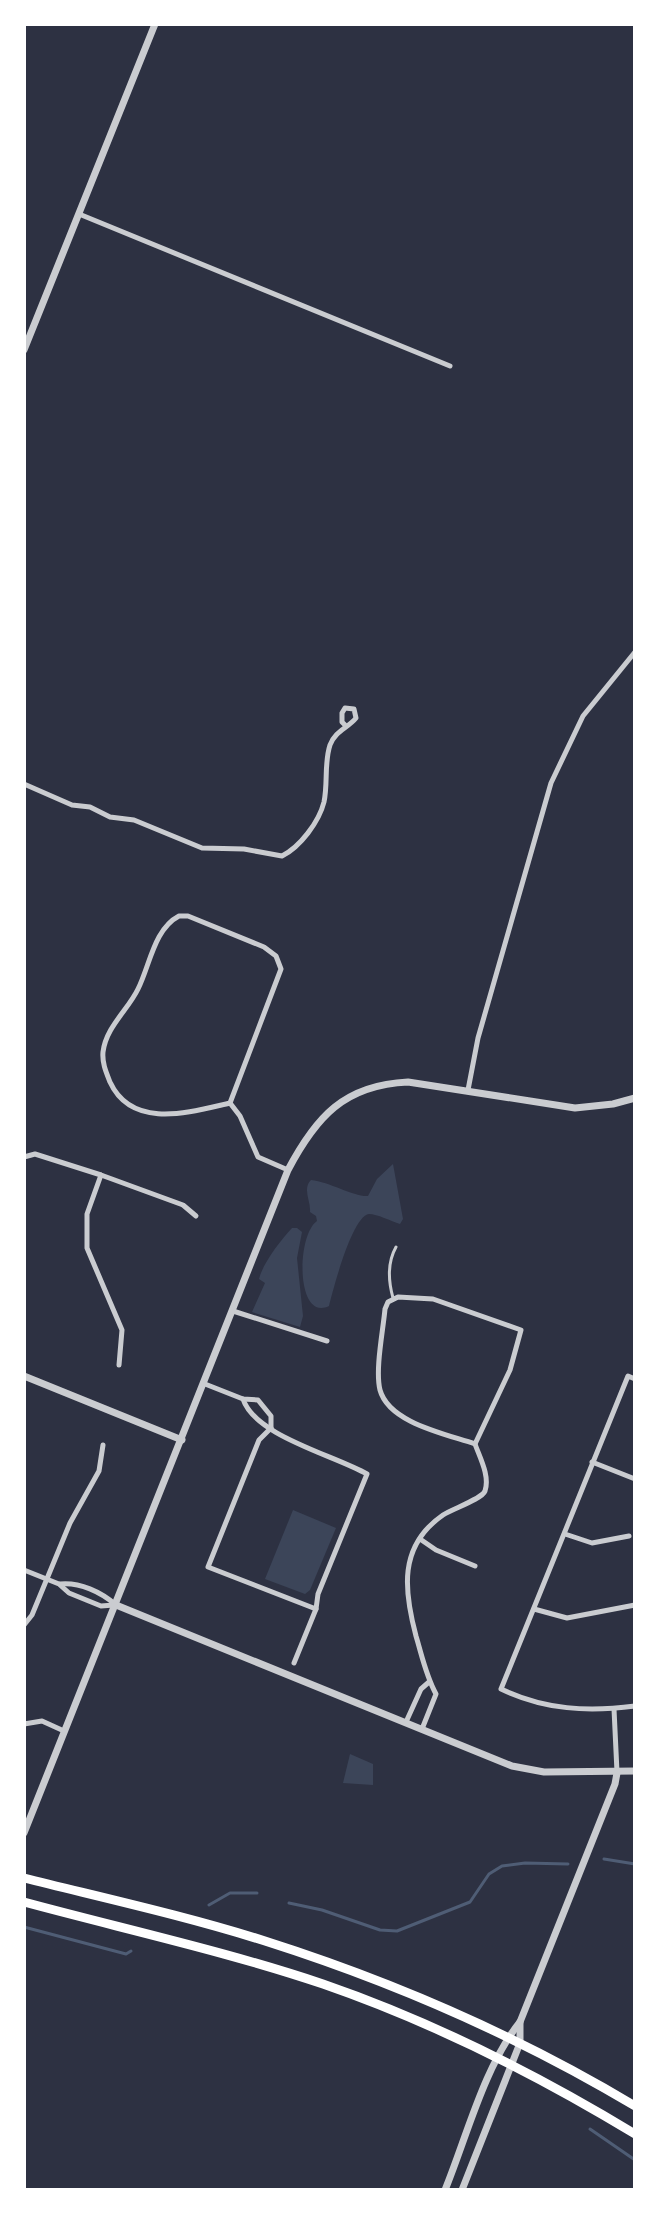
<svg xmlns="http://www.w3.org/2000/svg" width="659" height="2214" font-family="Overpass,sans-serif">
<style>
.green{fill:#3c4559}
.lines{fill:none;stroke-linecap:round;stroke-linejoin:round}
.stream{stroke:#4f5d75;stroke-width:3}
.service{stroke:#caccd0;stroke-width:3}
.minor{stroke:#caccd0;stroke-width:5}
.tertiary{stroke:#caccd0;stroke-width:7}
.trunk{stroke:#fff;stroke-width:9}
</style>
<rect width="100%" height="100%" fill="#2d3142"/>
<g class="green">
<path d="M393 1164 403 1219 400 1224C391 1221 377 1214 369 1214 352 1216 333 1290 329 1306 296 1322 296 1236 317 1221L316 1216 310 1212C311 1201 302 1189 311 1180 330 1182 354 1197 368 1196L377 1179Z"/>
<path d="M292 1228H297L302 1232 297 1258 303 1316 300 1327 252 1312 265 1283 259 1279C263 1263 280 1241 292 1228Z"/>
<path d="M293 1510 336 1528 310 1590 305 1594 265 1579Z"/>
<path d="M350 1754 373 1764V1785L343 1783Z"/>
</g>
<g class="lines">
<g class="stream">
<path d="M604 1859 635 1864"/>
<path d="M289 1903 322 1910 380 1930 397 1931 470 1902 489 1874 502 1866 525 1863 568 1864"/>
<path d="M209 1905 230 1893H257"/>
<path d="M24 1927 126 1954 131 1951"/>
<path d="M590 2129 635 2160"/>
</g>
<path class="service" d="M393 1298C388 1280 387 1263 396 1247"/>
<g class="minor">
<path d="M79 214 450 366"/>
<path d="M24 784 72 805 90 807 110 817 134 820 202 848 244 849 282 856C300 847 319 822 324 802 328 783 324 763 330 745 335 731 348 728 356 718L354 709 345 708 342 713V722L345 725"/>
<path d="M179 916H188L264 947 276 956 281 969 230 1103C190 1112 132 1130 110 1082 106 1072 102 1063 103 1052 106 1027 128 1010 138 989 150 965 154 929 179 916Z"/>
<path d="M468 1090 478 1038 551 783 583 716 635 652"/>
<path d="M230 1103 240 1116 258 1157 288 1170"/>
<path d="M24 1157 35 1154 101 1175 183 1205 196 1216"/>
<path d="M101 1175 87 1214V1248L122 1330 119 1365"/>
<path d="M398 1297 433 1299 521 1330 510 1370 475 1444C446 1434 389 1423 380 1390 375 1370 383 1331 385 1309L388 1302Z"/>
<path d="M233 1311 327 1341"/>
<path d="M635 1379 628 1376 501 1689C545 1710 588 1712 635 1706"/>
<path d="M205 1384 243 1399 258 1400 271 1416V1428"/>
<path d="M243 1399C255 1436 334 1455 367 1474L318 1594 316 1609 294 1663"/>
<path d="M271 1428 259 1440 208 1567 316 1609"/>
<path d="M592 1462 635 1479"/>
<path d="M565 1534 592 1543 629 1536"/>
<path d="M420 1539 436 1550 475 1566"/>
<path d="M24 1570 59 1584 69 1593 101 1606 114 1605"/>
<path d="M60 1584C80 1582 101 1592 116 1605"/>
<path d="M534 1609 567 1618 635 1605"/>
<path d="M24 1625 32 1615 70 1523 99 1471 103 1445"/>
<path d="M614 1709 617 1772"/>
<path d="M406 1722 421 1689 429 1682"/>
<path d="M24 1724 42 1721 64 1731"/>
<path d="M422 1729 436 1694C426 1676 422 1656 416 1636 404 1591 398 1546 443 1515 452 1509 482 1499 485 1491 490 1476 480 1458 475 1444"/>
</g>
<g class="tertiary">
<path d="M24 350 155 24"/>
<path d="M24 1376 182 1440"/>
<path d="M116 1605 512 1766 544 1772 635 1771"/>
<path d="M24 1833 288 1170C316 1117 344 1085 408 1082L575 1108 613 1104 635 1098"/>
<path d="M445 2190C467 2136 484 2067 520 2022L615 1784 617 1773"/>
<path d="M462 2190 520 2043V2022"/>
</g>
<g class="trunk">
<path d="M24 1878C104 1898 186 1916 265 1941 394 1982 518 2036 635 2106"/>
<path d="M24 1902C124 1929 225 1951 323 1984 433 2022 536 2074 635 2134"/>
</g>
</g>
<rect width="659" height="2214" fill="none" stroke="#ffffff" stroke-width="52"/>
</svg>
